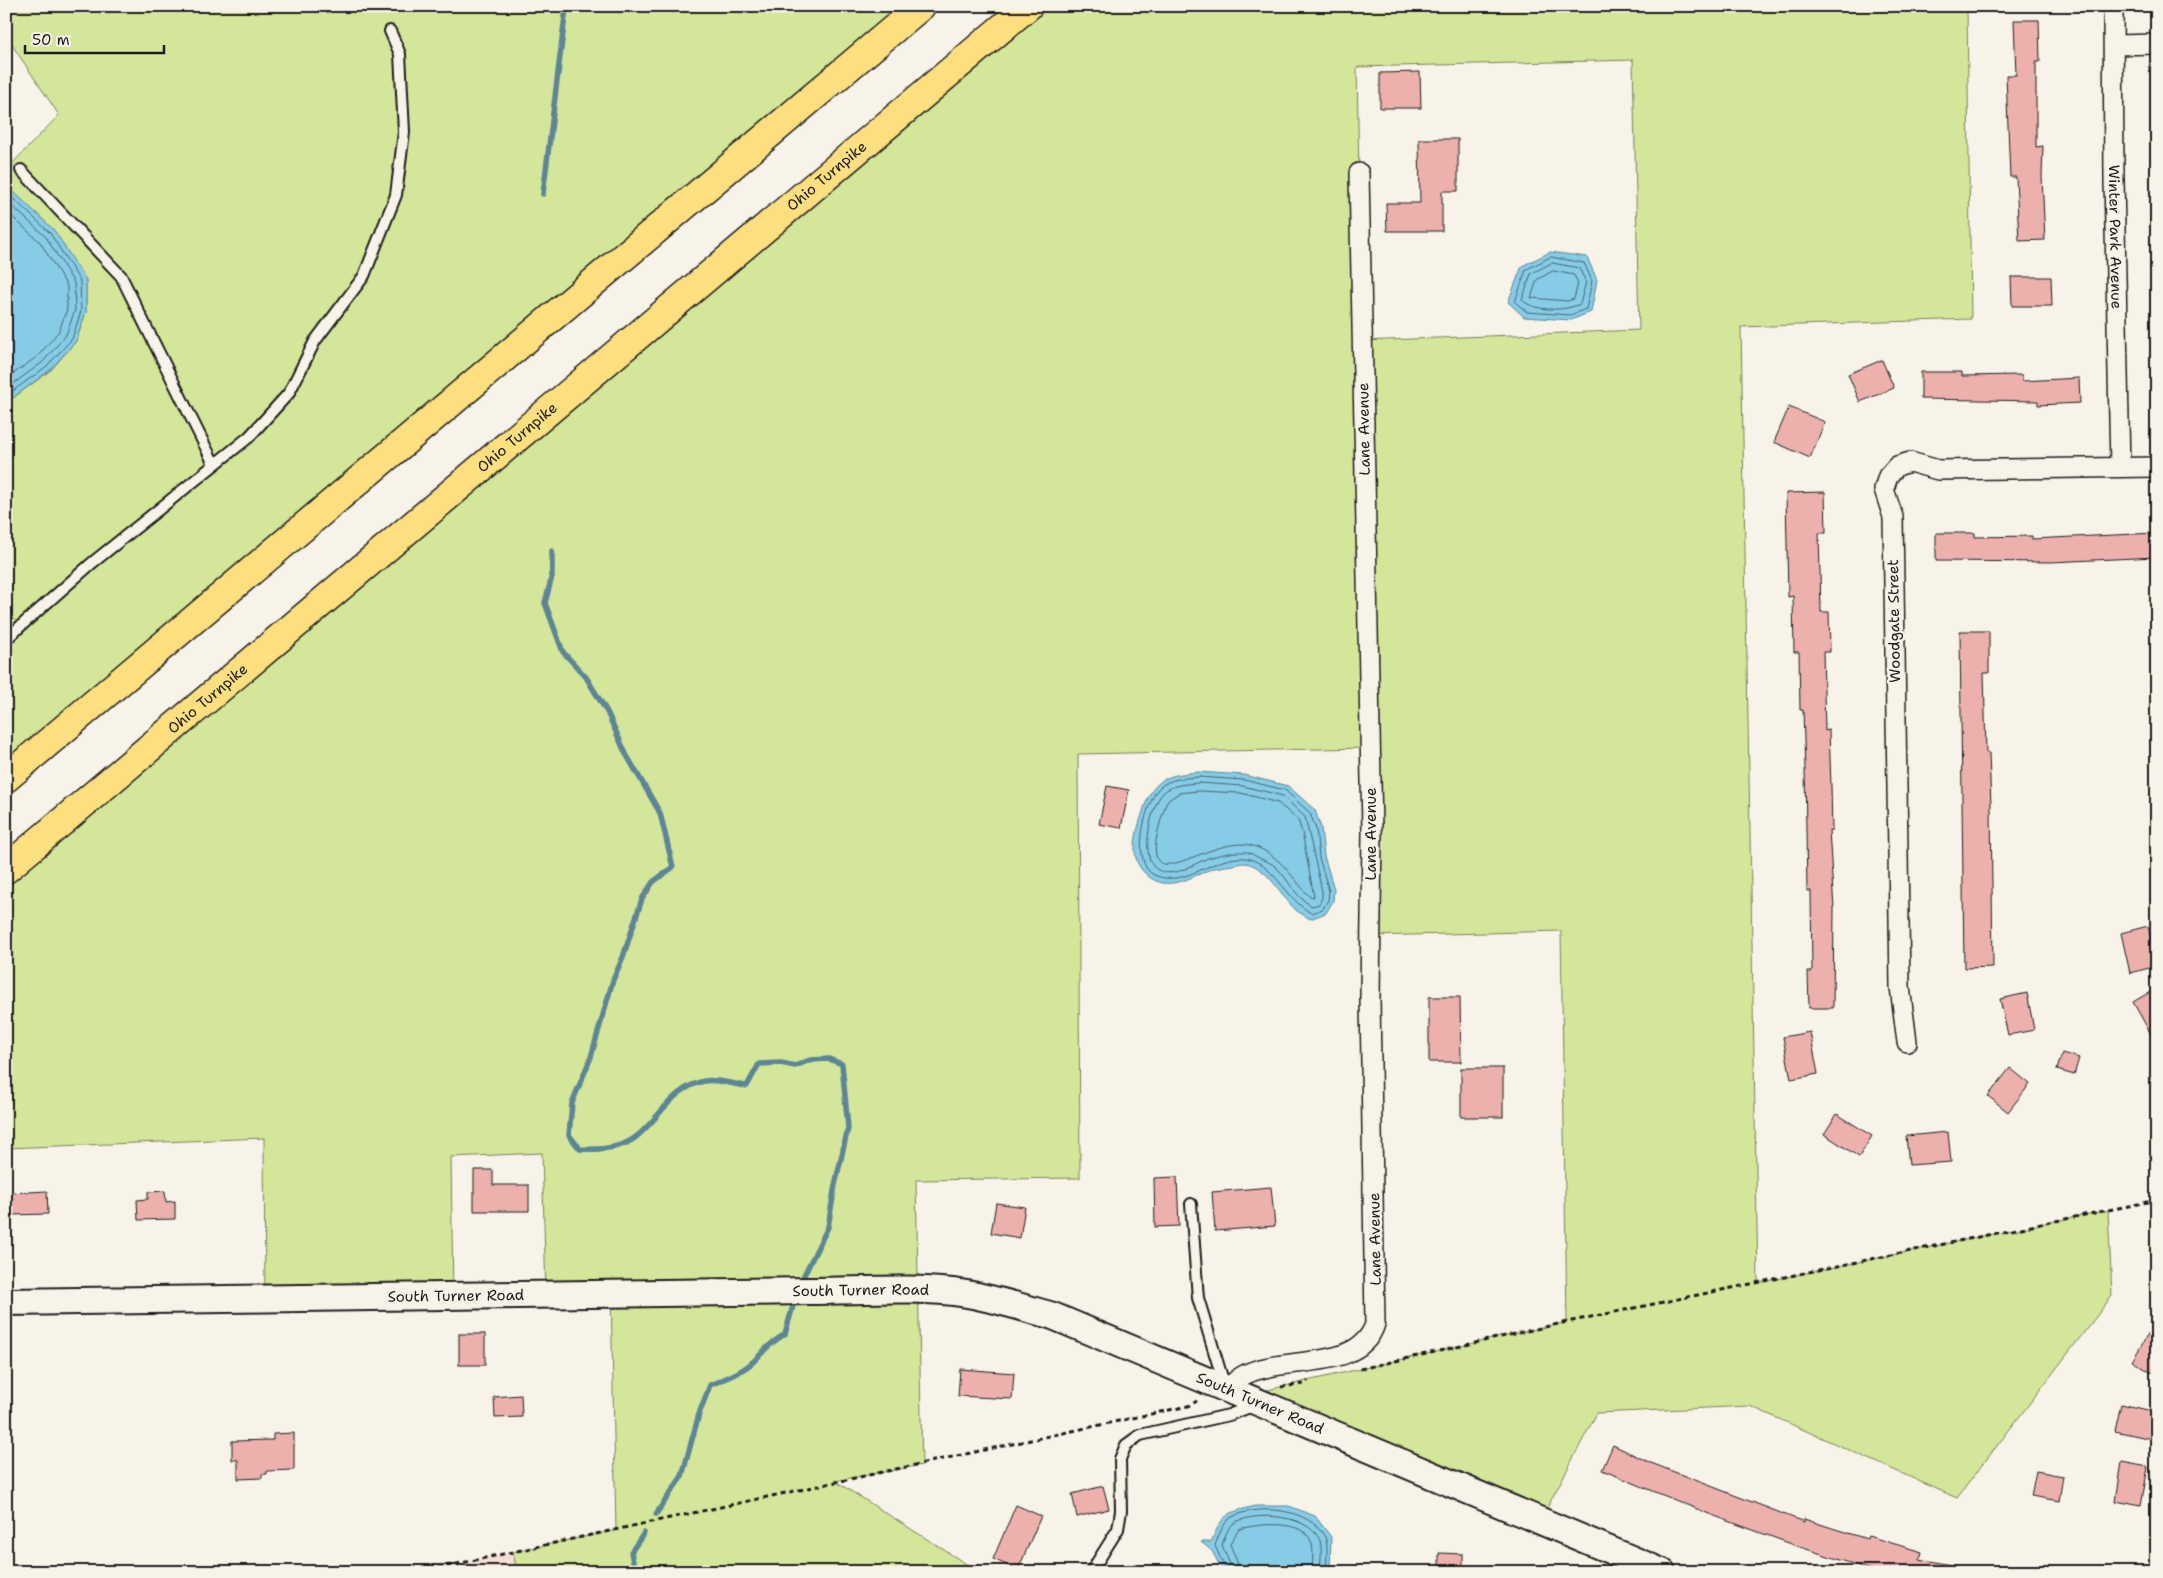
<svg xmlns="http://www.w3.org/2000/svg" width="2163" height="1578" font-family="'Shantell Sans',sans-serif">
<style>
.built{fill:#f4dfd6}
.green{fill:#d4e69a;stroke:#78815b;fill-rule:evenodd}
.water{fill:#86cce7;stroke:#5c8696}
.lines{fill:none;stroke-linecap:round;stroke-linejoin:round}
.shore{stroke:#46626d;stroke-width:1}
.stream{stroke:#5c8696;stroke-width:5.5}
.building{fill:#ecb1ad;stroke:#1c1c1c}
.lane-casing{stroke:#1c1c1c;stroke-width:14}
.street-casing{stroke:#1c1c1c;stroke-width:22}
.secondary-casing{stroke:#1c1c1c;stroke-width:30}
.highway-casing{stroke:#1c1c1c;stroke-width:31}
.path{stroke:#1c1c1c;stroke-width:3;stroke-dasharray:5 4;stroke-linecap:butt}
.lane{stroke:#f7f3e8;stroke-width:10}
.street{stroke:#f7f3e8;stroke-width:19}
.secondary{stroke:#f7f3e8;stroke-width:26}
.highway{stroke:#fddf80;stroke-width:28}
.labels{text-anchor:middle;stroke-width:5;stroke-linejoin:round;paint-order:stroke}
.street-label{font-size:15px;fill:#1c1c1c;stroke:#f7f3e8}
</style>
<rect width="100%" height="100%" fill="#f7f3e8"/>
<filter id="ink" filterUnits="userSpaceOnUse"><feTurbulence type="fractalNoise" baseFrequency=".02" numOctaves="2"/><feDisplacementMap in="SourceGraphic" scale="10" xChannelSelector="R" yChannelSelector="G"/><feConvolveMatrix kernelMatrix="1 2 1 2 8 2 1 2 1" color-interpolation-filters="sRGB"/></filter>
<g filter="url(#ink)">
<path class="built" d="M513 1552 517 1572H420Z"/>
<g class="green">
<path d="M6 6H921L6 778V403L51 370 76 341 86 312V280L15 193 6 192V170L59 115 6 36Z"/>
<path d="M1028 6H1967L1971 319 1741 327 1758 1283 2108 1210 2112 1296 1957 1498 1750 1406 1597 1413 1540 1521 1263 1391 1567 1322 1561 931 1371 936 1370 748 1078 754 1080 1178 916 1180 922 1465 835 1481 979 1572H517L513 1552 616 1530 611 1294 546 1295 542 1153 451 1157 453 1296 265 1298 264 1138 6 1148V869ZM1633 60 1639 330 1362 341 1357 67Z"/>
</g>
<g class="water">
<path d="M6 192 15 193 54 230 86 280V312L76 341 50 370 6 403Z"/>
<path d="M1550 252 1587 257 1597 280 1591 312 1571 320 1524 317 1508 302 1522 266Z"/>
<path d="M1198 772 1244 775 1288 786 1315 810 1321 828 1324 856 1334 889 1333 901 1326 913 1310 919C1306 916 1301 914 1297 911 1281 897 1268 866 1245 863 1242 863 1237 864 1233 865 1226 866 1218 867 1211 869 1187 879 1163 895 1142 870 1128 853 1138 827 1144 808 1155 777 1168 775 1198 772Z"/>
<path d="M1255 1506H1289L1315 1516 1331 1537 1330 1572H1223L1212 1551 1201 1542H1211C1223 1513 1227 1513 1255 1506Z"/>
</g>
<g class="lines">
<g class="shore">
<path d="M6 197 13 198 50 233 80 281 81 311 72 339 47 366 6 396"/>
<path d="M6 203 10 204 46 237 74 283 75 310 66 335 43 362 6 389"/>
<path d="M6 211 40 242 67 286V309L59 331 38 356 6 379"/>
<path d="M1551 257 1584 263 1592 281 1586 309 1570 315 1527 312 1515 302 1526 270Z"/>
<path d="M1552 263 1579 268 1586 282 1580 304C1565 311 1535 312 1522 300L1531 274Z"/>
<path d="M1553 271 1574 275 1578 283 1574 299 1568 301 1531 298 1537 280Z"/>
<path d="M1199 777 1244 780 1285 790 1310 813 1316 829 1319 858 1329 891 1328 900 1323 909 1311 913C1287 900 1272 861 1245 858 1213 855 1185 889 1154 875 1130 863 1145 803 1159 788 1169 778 1186 778 1199 777Z"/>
<path d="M1199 783 1243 786 1283 796 1305 817 1322 891V898L1319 904 1312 906C1295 897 1289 880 1276 867 1272 863 1265 861 1259 858 1255 856 1250 852 1246 852 1235 851 1218 855 1208 858 1193 864 1171 881 1155 868 1140 855 1151 805 1163 793 1172 784 1187 784 1199 783Z"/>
<path d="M1199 791 1241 793 1278 803 1298 820 1302 832 1314 897 1309 896C1291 876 1277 851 1249 845 1203 835 1126 918 1167 801L1179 793Z"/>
<path d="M1227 1572 1215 1546C1218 1537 1223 1522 1232 1517 1259 1503 1311 1509 1325 1537 1329 1546 1326 1562 1326 1572"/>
<path d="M1233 1572 1222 1545C1224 1538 1228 1526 1236 1522 1257 1511 1311 1515 1320 1541 1323 1549 1320 1563 1320 1572"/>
<path d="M1241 1572 1230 1544 1239 1529C1258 1524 1306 1518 1312 1544 1314 1553 1312 1563 1312 1572"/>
</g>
<g class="stream">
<path d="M543 194 566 8 564 6"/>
<path d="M552 551V576L545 603 563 652 586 677 607 712 626 754 660 813 673 867 653 882 642 899 623 957 613 980 591 1057 572 1103 569 1135 580 1149C599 1150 621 1149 636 1137 660 1118 672 1088 704 1081 716 1078 735 1085 747 1086L759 1064 781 1063 795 1066 810 1060 829 1059 842 1064 848 1128 835 1185 828 1227 804 1275"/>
<path d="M656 1514 682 1476 699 1414 710 1385C726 1378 743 1372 755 1360 767 1348 769 1344 785 1334L793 1306"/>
<path d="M639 1572 634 1567 631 1552 644 1533"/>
</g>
</g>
<g class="building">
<path d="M2014 20H2039L2040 62H2036V147L2043 146 2042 177 2045 240 2019 241 2016 177H2010L2006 75H2016Z"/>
<path d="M1420 72 1421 108H1380V73Z"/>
<path d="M1419 139H1458V191H1442V231H1387L1386 203H1420Z"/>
<path d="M2011 277H2051L2052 306H2012Z"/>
<path d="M1882 360 1894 388 1860 402 1848 374Z"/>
<path d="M1921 372H1962V376L2022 375V381L2079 378 2080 403 2038 405V401L1921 399Z"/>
<path d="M1789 407 1825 422 1810 458 1774 442Z"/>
<path d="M1825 492 1826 533H1819L1821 612H1829L1830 652H1823L1825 731 1829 730 1831 786 1832 830H1829L1834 909 1833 1008H1809L1808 972H1812L1811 891H1807L1805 769 1803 710H1800L1799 652H1794L1793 596 1788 597 1786 493Z"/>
<path d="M1936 533H1975V537L2032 536V539L2156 533V557L2051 562 1936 561Z"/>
<path d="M1960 631H1989V673H1984L1986 753H1989L1991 806 1993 967 1964 968Z"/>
<path d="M1107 786 1129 790 1121 828 1099 824Z"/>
<path d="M2148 926 2157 966 2130 973 2121 933Z"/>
<path d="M2157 988V1045L2133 1002Z"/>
<path d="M2027 993 2034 1030 2008 1035 2000 999Z"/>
<path d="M1429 997H1460L1461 1062H1429Z"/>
<path d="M1810 1032 1818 1074 1791 1079 1783 1037Z"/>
<path d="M2062 1053 2079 1058 2074 1075 2057 1070Z"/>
<rect x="1461" y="1068" width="42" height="49"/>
<path d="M2010 1068 2030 1084 2008 1112 1988 1096Z"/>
<path d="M1837 1114 1872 1136 1859 1157 1824 1134Z"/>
<path d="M1948 1132 1951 1162 1909 1165 1906 1136Z"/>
<path d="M474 1170H493V1185H529V1211H474Z"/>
<path d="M1177 1177 1179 1226 1155 1227 1154 1178Z"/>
<path d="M1271 1187 1275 1226 1215 1231 1212 1192Z"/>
<path d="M47 1191 48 1214 12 1215 11 1193Z"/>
<path d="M165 1191 166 1202 175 1201V1219L138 1220 137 1200 148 1199V1192Z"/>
<path d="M996 1203 1025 1207 1020 1238 991 1233Z"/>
<path d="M2157 1320V1365L2152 1373 2132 1361Z"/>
<rect x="459" y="1334" width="26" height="31"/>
<path d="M960 1369 1014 1373 1012 1399 958 1396Z"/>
<path d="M521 1395 522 1417 495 1418 494 1397Z"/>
<path d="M2121 1404 2157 1412 2152 1439 2115 1431Z"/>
<path d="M294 1433V1470L267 1471V1474H262V1478L238 1479V1460H232V1441L273 1440V1434Z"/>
<path d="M1613 1445 1651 1463 1804 1522V1519L1867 1539 1868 1536 1922 1552 1920 1559 1951 1565 1950 1572H1878L1797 1546 1709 1514 1602 1470Z"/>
<path d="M2122 1462 2148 1467 2141 1506 2116 1501Z"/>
<path d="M2036 1471 2063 1476 2059 1501 2031 1496Z"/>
<path d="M1103 1486 1109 1509 1077 1517 1072 1494Z"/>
<path d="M1016 1505 1041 1516 1018 1570 993 1559Z"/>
<path d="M1439 1553 1463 1554V1572H1439Z"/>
</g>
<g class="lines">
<g class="lane-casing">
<g id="lane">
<path d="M21 170 121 276 214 464"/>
<path d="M6 639 92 563 249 437 289 393 315 341 364 276 396 195 404 132 400 54 390 31"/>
<path d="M1191 1204 1198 1298 1224 1384"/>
<path d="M1091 1572 1118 1529 1121 1511 1120 1459 1126 1445 1140 1435 1229 1415 1255 1405"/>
</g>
</g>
<g class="street-casing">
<g id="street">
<path id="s1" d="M2113 6 2114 180 2120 467"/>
<path d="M2114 45 2157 44"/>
<path d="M1907 1042 1900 987 1893 517 1884 489 1888 476 1897 466 1910 462 1938 470 2157 467"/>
<path d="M1226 1390C1232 1385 1238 1378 1244 1375 1282 1355 1360 1373 1375 1324L1370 998 1372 831 1359 173"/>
</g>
</g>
<g class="secondary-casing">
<g id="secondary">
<path id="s2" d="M6 1302 809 1291C861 1291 916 1286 967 1294 996 1299 1024 1308 1053 1316L1662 1572"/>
</g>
</g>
<g class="highway-casing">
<g id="highway">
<path d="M6 778 921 6"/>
<path id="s3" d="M6 869 1028 6"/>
</g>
</g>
<g class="path">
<path d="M1360 1369 1567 1322 2157 1200"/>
<path d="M1281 1387 1304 1384 1308 1381"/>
<path d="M420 1572 1188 1406 1197 1401"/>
</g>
<use href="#lane" class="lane"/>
<use href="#street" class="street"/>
<use href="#secondary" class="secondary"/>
<use href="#highway" class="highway"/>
</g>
</g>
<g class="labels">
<g class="street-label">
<text dy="5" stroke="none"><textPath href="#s3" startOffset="1074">Ohio Turnpike</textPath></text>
<text dy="5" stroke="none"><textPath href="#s1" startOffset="231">Winter Park Avenue</textPath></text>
<text transform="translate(1364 429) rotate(-91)" y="5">Lane Avenue</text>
<text dy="5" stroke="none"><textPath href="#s3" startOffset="669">Ohio Turnpike</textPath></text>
<text transform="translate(1894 621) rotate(-91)" y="5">Woodgate Street</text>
<text dy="5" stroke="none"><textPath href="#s3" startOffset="264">Ohio Turnpike</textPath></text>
<text transform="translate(1371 834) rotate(-90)" y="5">Lane Avenue</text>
<text transform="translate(1375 1239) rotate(-91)" y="5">Lane Avenue</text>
<text dy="5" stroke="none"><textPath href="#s2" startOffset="855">South Turner Road</textPath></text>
<text dy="5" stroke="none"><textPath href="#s2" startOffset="450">South Turner Road</textPath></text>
<text dy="5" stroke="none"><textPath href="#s2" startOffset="1275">South Turner Road</textPath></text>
</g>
</g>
<rect width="2163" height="1578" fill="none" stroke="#f7f3e8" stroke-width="25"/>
<rect x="12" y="12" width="2138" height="1553" fill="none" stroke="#1c1c1c" stroke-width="2" filter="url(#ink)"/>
<path d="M25 45v8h139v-8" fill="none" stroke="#1c1c1c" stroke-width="2.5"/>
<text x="32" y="45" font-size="15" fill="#1c1c1c" stroke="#f7f3e8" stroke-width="4" paint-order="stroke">50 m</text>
</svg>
